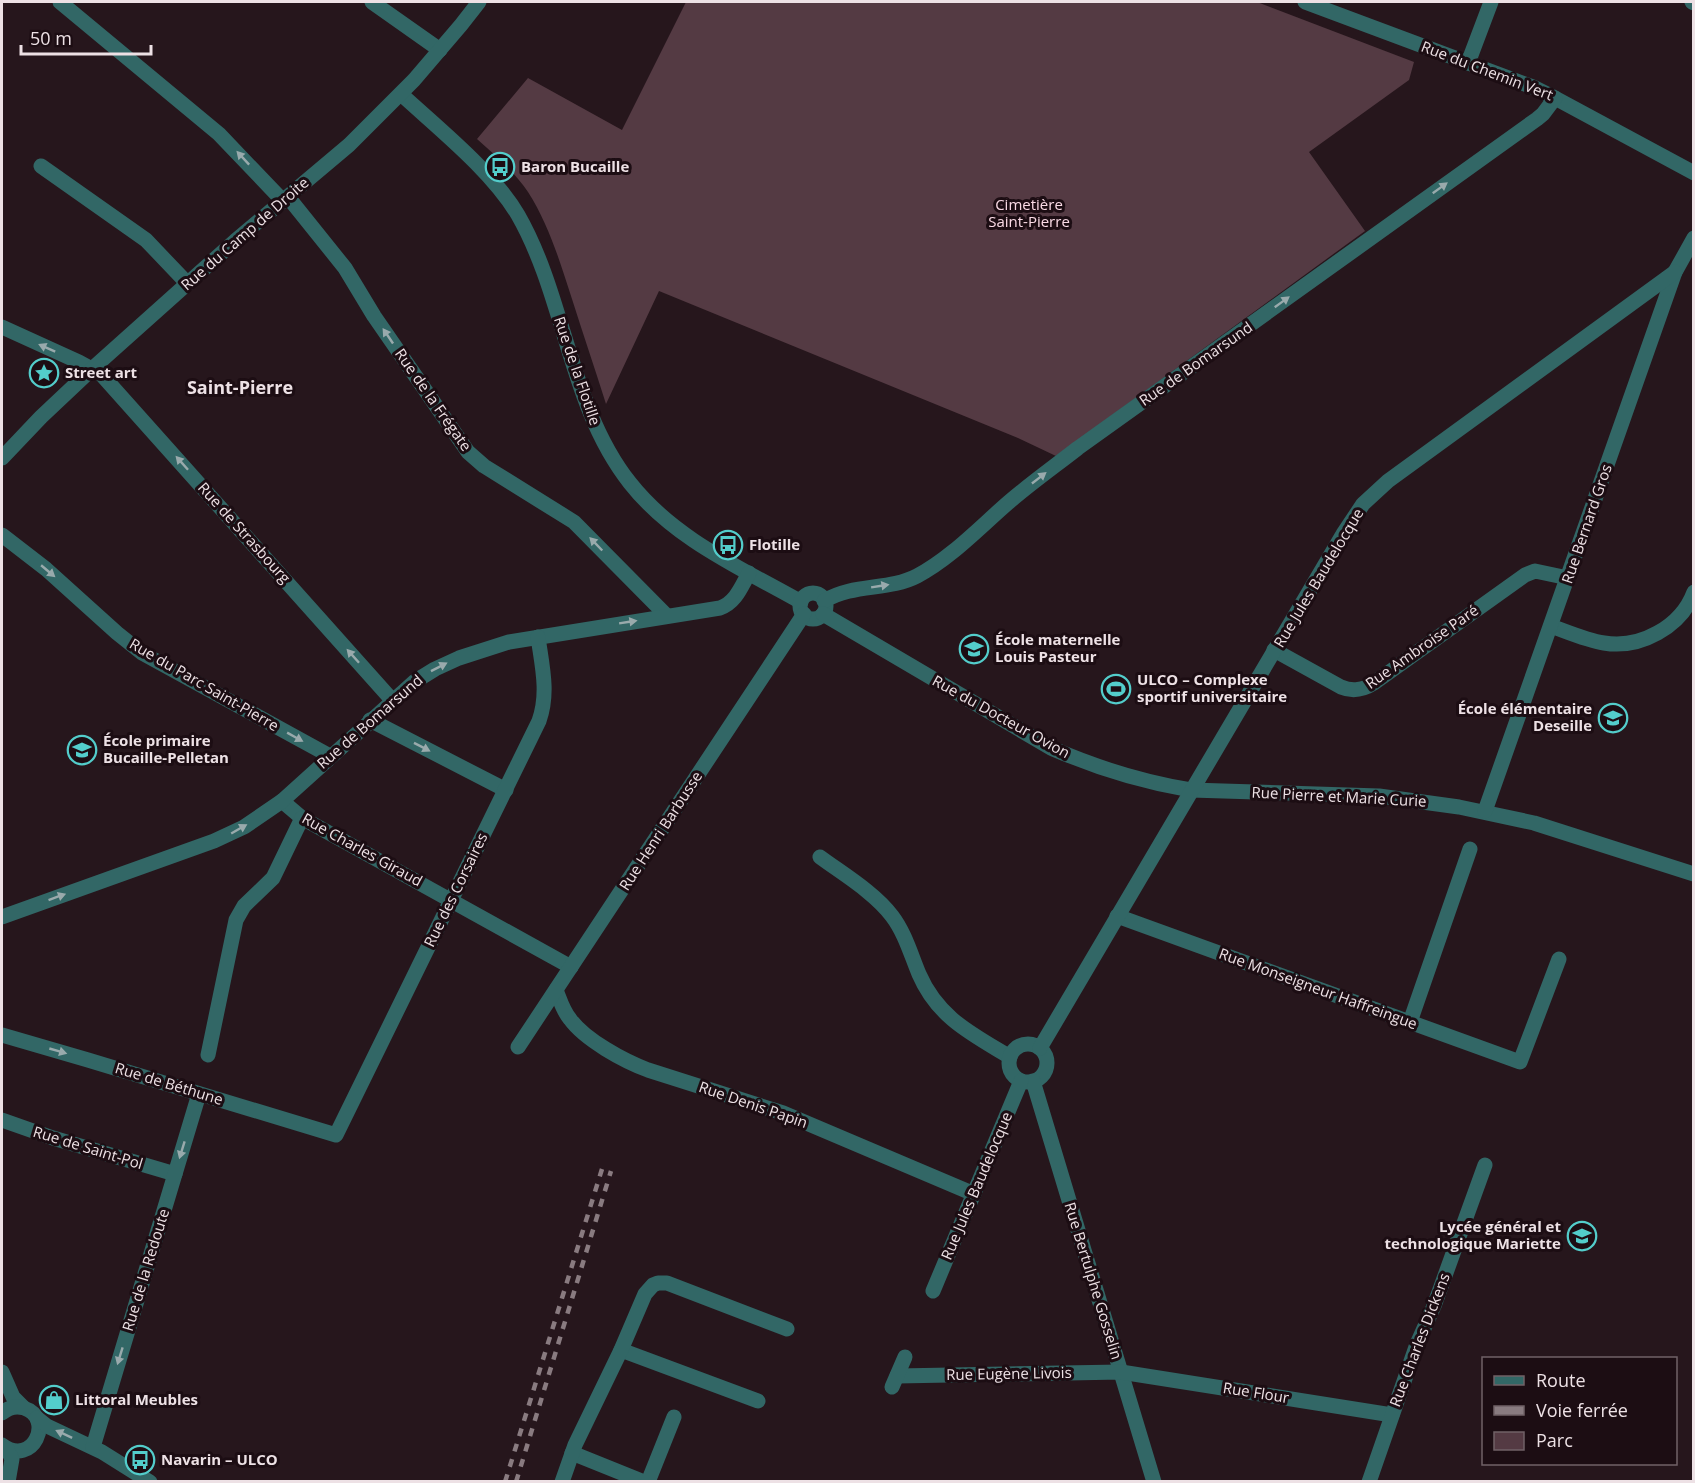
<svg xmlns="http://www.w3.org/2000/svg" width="1695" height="1483" font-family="'Open Sans',sans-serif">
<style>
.green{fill:#543a43}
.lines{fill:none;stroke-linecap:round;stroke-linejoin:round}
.minor{stroke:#326766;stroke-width:15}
.rail{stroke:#897b80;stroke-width:4.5;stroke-dasharray:8 8;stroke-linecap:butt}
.oneway{fill:#99aaac}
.labels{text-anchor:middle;stroke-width:6;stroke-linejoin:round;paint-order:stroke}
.street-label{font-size:15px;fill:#ede1e5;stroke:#1c0d13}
.poi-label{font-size:15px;font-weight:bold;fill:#ede1e5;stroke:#1c0d13;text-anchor:start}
.park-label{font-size:15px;fill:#fadae5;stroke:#1c0d13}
.quarter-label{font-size:18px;font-weight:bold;fill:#ede1e5;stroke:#1c0d13}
</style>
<rect width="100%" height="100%" fill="#26161c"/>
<path class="green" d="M686 2H1257L1414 62 1409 80 1309 152 1365 231 1056 456 1018 438 659 291 606 404C595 369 583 334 572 299 560 262 549 225 528 192 514 171 495 155 477 139L528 78 622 130Z"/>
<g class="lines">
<g class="minor">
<path d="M60 2 219 134 283 201"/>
<path d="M372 2 440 50"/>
<path d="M1305 2 1533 87 1555 98 1694 173"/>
<path d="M1692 2 1694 3"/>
<path d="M1468 63 1491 2"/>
<path d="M401 94C439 129 492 171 518 215 566 299 569 406 630 483 674 539 741 568 801 602"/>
<path d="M41 166 146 240 187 283"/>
<path d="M288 197 345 268 374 316 468 452 484 466 574 522 667 616"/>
<path d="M2 327 79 362 101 374 392 700"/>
<path d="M2 458 41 417 93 368 235 241 349 145 414 80 461 25 479 2"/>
<path d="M2 535 46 569 117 633 142 653 330 756"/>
<circle cx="813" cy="606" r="13"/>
<path d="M824 601C854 583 888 591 917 576 951 558 980 527 1009 502 1031 483 1055 466 1078 448L1537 119 1543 114 1555 98"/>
<path d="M823 614 1051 748C1097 768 1142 782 1191 790L1379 796 1459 807 1534 823 1694 874"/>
<path d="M1551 626C1568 632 1586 640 1604 643 1640 649 1681 627 1694 592"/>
<path d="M1274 650 1341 687C1353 692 1363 690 1374 683L1525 575 1535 571 1568 578"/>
<path d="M370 720 506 790"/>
<path d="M282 801 302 818 571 967"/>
<path d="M1485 811 1675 272 1694 238"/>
<path d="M820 857C843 874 875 893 892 916 905 933 911 955 919 974 938 1018 972 1034 1010 1057"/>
<path d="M1117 916 1520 1062 1559 959"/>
<path d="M2 917 214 841 244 827 282 801 414 682 435 669 459 658 509 642 720 608C736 602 741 587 749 573"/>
<path d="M556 990C560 1000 563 1011 570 1019 585 1040 624 1061 648 1070L783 1113 974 1194"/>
<path d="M1410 1022 1470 849"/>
<path d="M2 1035 88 1060 336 1135 539 721C549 693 542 666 538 637"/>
<circle cx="1028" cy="1063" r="19"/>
<path d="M518 1047 804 614"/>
<path d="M1040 1048 1343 534 1363 504 1388 481 1675 272"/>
<path d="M208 1055 236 920 244 906 273 878 302 818"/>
<path d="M1033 1081 1154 1482"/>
<path d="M2 1120 53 1138 175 1174"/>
<path d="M933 1291 1021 1081"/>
<path d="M621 1350 758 1401"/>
<path d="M2 1372 13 1397 23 1407"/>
<path d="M897 1376 1121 1372 1392 1415"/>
<path d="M892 1387 905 1357"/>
<path d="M2 1413C8 1408 15 1405 24 1408 55 1418 33 1468 2 1445"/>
<path d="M37 1418 47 1426 102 1452 150 1482"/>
<path d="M93 1447 199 1094"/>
<path d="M7 1449 12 1459 8 1482"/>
<path d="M572 1453 644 1482"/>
<path d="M562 1482 575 1445 621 1350 645 1294 653 1285 658 1283H667L787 1329"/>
<path d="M648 1482 674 1417"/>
<path d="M1369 1482 1417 1344 1434 1306 1485 1165"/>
</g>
<g class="rail">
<path d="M505 1482 602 1169"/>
<path d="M516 1482 611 1171"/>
</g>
</g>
<defs><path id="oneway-solid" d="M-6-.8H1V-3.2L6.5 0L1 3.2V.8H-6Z" transform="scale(1.5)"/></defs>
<g class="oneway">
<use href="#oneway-solid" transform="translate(243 158) rotate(-133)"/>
<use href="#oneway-solid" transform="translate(1440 188) rotate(-36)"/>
<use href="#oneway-solid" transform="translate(1282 302) rotate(-36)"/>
<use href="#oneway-solid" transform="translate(388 336) rotate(-124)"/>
<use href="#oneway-solid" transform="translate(47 348) rotate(-156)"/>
<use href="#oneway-solid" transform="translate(182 463) rotate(-132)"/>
<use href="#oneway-solid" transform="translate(1039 478) rotate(-38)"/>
<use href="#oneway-solid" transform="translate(596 544) rotate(-134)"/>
<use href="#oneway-solid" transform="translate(48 571) rotate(40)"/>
<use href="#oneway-solid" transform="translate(880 586) rotate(-9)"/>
<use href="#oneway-solid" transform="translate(628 622) rotate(-9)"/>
<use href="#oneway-solid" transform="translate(353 656) rotate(-132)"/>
<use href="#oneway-solid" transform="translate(439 667) rotate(-27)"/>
<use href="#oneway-solid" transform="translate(295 737) rotate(29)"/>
<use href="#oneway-solid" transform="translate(422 747) rotate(27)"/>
<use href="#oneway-solid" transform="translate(239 829) rotate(-30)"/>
<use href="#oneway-solid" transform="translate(57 897) rotate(-20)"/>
<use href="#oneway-solid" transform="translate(58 1051) rotate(16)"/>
<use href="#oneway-solid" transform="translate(182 1150) rotate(107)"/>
<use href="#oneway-solid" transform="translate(120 1356) rotate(107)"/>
<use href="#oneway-solid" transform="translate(64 1434) rotate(-155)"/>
</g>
<defs>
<g id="bus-ring" transform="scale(1.5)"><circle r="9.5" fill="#1c0d13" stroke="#53cdcb" stroke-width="1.5"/><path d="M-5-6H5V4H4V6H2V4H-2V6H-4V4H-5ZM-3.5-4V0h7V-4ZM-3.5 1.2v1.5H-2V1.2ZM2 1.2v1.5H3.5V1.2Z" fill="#53cdcb"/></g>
<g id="sight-ring" transform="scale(1.5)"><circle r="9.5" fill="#1c0d13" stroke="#53cdcb" stroke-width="1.5"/><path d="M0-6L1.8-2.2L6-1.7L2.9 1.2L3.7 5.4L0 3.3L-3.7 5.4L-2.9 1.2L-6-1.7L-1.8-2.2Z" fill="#53cdcb"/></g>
<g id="school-ring" transform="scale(1.5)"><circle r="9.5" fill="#1c0d13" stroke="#53cdcb" stroke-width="1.5"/><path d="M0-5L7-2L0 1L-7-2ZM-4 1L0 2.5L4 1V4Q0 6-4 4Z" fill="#53cdcb"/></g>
<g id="stadium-ring" transform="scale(1.5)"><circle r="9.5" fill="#1c0d13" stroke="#53cdcb" stroke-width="1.5"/><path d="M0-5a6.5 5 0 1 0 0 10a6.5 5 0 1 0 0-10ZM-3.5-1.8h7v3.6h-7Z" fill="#53cdcb"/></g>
<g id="shop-ring" transform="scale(1.5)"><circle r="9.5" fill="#1c0d13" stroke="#53cdcb" stroke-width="1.5"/><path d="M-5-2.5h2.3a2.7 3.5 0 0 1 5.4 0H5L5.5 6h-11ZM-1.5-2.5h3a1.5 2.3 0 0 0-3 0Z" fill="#53cdcb"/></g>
</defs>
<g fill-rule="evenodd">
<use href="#bus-ring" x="500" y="167"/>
<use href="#sight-ring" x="44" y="373"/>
<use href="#bus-ring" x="728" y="545"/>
<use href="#school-ring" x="974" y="649"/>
<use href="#stadium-ring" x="1116" y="689"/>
<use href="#school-ring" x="1613" y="718"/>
<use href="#school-ring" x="82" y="750"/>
<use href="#school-ring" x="1582" y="1236"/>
<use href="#shop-ring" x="54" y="1400"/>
<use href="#bus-ring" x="140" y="1460"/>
</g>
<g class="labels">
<g class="street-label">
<text transform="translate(1487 71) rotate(21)" y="5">Rue du Chemin Vert</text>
<text transform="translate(245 234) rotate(-41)" y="5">Rue du Camp de Droite</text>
<text transform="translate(1196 364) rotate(-35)" y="5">Rue de Bomarsund</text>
<text transform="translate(577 371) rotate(71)" y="5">Rue de la Flotille</text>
<text transform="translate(433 400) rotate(55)" y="5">Rue de la Frégate</text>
<text transform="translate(1587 524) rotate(-71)" y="5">Rue Bernard Gros</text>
<text transform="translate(244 533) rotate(48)" y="5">Rue de Strasbourg</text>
<text transform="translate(1319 578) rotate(-59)" y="5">Rue Jules Baudelocque</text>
<text transform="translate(1422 647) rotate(-35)" y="5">Rue Ambroise Paré</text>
<text transform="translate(204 685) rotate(30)" y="5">Rue du Parc Saint-Pierre</text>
<text transform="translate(1001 717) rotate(29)" y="5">Rue du Docteur Ovion</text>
<text transform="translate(370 722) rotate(-41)" y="5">Rue de Bomarsund</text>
<text transform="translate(1339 797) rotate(3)" y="5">Rue Pierre et Marie Curie</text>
<text transform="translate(661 831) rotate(-57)" y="5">Rue Henri Barbusse</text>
<text transform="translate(362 850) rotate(29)" y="5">Rue Charles Giraud</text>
<text transform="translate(456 890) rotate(-64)" y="5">Rue des Corsaires</text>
<text transform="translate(1318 989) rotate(20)" y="5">Rue Monseigneur Haffreingue</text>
<text transform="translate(169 1084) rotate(17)" y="5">Rue de Béthune</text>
<text transform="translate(753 1105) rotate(19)" y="5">Rue Denis Papin</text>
<text transform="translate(88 1148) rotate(17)" y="5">Rue de Saint-Pol</text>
<text transform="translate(977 1186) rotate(-67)" y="5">Rue Jules Baudelocque</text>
<text transform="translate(146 1270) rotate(-73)" y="5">Rue de la Redoute</text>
<text transform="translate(1093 1281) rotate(73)" y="5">Rue Bertulphe Gosselin</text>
<text transform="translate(1420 1340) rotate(-69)" y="5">Rue Charles Dickens</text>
<text transform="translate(1009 1374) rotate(-1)" y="5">Rue Eugène Livois</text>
<text transform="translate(1256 1393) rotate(9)" y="5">Rue Flour</text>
</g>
<g class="poi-label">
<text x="521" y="172">Baron Bucaille</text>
<text x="65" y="378">Street art</text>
<text x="749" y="550">Flotille</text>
<text x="995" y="645">École maternelle<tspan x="995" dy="17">Louis Pasteur</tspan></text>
<text x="1137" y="685">ULCO – Complexe<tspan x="1137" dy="17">sportif universitaire</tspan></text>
<text x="1592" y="714" text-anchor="end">École élémentaire<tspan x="1592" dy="17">Deseille</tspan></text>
<text x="103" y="746">École primaire<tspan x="103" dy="17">Bucaille-Pelletan</tspan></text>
<text x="1561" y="1232" text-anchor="end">Lycée général et<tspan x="1561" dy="17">technologique Mariette</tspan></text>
<text x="75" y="1405">Littoral Meubles</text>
<text x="161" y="1465">Navarin – ULCO</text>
</g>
<g class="park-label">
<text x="1029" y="210">Cimetière<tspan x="1029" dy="17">Saint-Pierre</tspan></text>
</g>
<g class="quarter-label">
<text x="240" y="394">Saint-Pierre</text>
</g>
</g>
<rect width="1695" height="1483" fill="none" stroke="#ede1e5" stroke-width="6"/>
<rect x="1482" y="1357" width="195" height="108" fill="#1c0d13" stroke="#706267" stroke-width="1.5"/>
<rect x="1494" y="1376" width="30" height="9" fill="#326766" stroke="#706267" stroke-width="1.5"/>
<text x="1536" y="1387" font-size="18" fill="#ede1e5">Route</text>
<rect x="1494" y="1406" width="30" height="9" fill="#897b80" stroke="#706267" stroke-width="1.5"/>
<text x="1536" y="1417" font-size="18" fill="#ede1e5">Voie ferrée</text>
<rect x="1494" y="1432" width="30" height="18" fill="#543a43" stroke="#706267" stroke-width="1.5"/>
<text x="1536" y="1447" font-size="18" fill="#ede1e5">Parc</text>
<path d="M21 45v9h130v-9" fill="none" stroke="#ede1e5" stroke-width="3"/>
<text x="30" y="45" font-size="18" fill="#ede1e5" stroke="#1c0d13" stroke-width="4.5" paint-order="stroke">50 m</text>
</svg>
